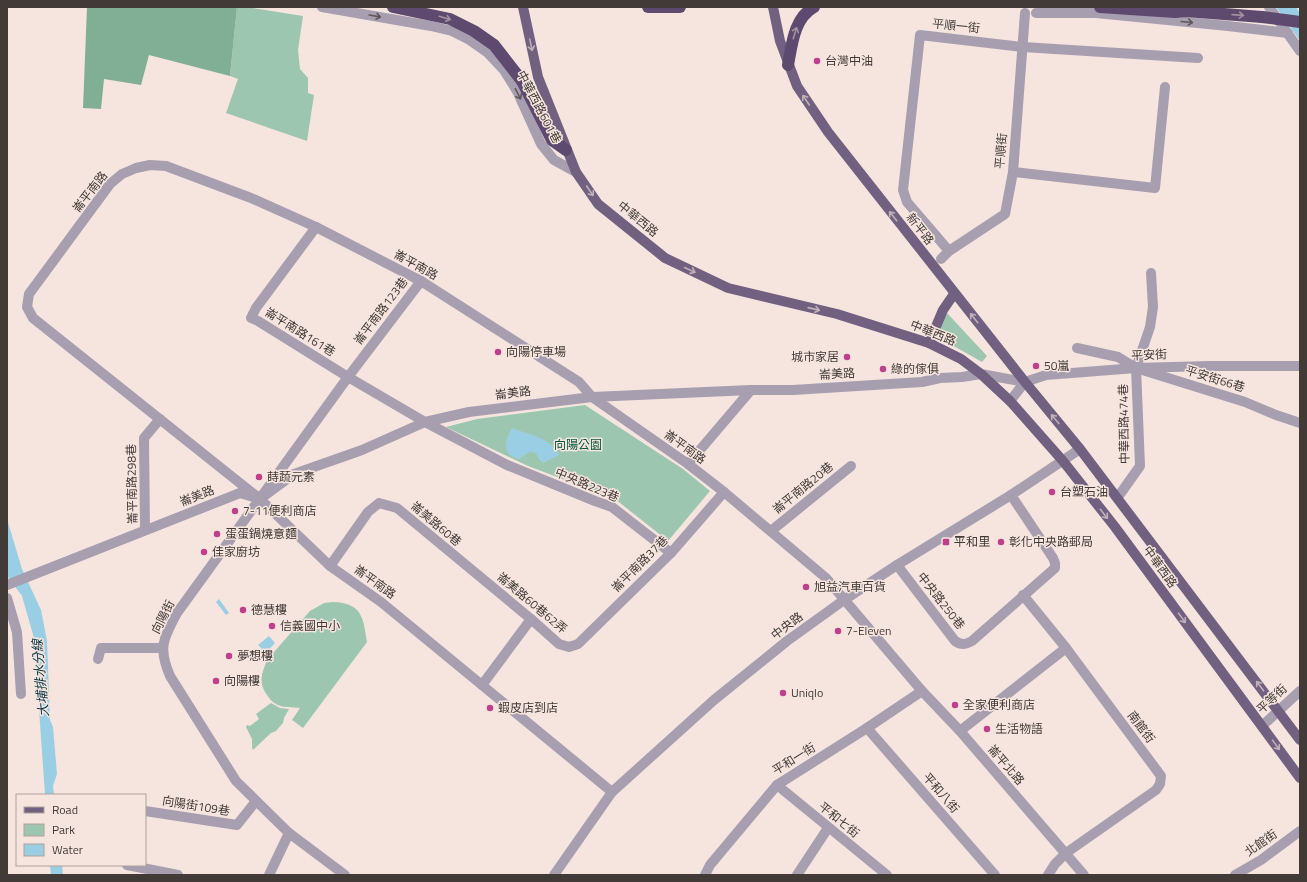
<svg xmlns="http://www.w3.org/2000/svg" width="1307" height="882" font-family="'Titillium Web','Noto Sans TC',sans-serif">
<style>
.green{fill:#9dc6b0}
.forest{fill:#80af96}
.water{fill:#9acee4}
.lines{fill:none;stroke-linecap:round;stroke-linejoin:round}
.minor{stroke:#a79eb0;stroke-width:10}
.major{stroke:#71607f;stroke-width:10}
.highway{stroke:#5e4a6e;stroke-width:12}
.highway-bridge{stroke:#5e4a6e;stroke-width:12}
.oneway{stroke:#a290a0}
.oneway2{stroke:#60585b}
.oneway3{stroke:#c1b0b8}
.poi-dot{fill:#be3f8b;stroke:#f6e5de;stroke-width:1.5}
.labels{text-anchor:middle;stroke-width:3;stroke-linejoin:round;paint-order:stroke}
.street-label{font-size:12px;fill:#413a37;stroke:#f6e5de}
.poi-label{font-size:12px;fill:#413a37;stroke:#f6e5de;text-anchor:start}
.park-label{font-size:12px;fill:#005a3b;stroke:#f6e5de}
.water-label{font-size:13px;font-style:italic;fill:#073746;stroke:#f6e5de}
</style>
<rect width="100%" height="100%" fill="#f6e5de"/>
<g class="green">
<path d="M237 7H247L303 16 298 50 300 69 308 78V93L314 95 307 141 226 113 238 79 230 76Z"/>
<path d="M947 313 987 356 982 362 936 336Z"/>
<path d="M585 405 683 469 710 491 668 541 615 499 528 466 446 427 477 419Z"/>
<path d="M333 602C362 603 363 617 367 642L303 728 292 720 300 708C293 707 282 708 276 704 272 702 269 698 267 695 258 682 262 673 267 660L310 611 324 603Z"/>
<path d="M271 703 280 708 289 709 284 718 283 723 276 731 271 733 253 750 252 747V739L246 727 247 725 250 726 259 719 256 714Z"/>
</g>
<path class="forest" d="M87 7H237L230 76 149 55 141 85 104 79 101 109 83 108Z"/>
<g class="water">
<path d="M1276 7H1296L1300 13V41Z"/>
<path d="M512 428C529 435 550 437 559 455L543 463 538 458 536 453 531 452V451L519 459C500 454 505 441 512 428Z"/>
<path d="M7 519 22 569 41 610 47 641 50 720 53 727 57 774 53 786 54 795H45L34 638 22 596 8 577 7 570Z"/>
<path d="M219 599 229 613 226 615 216 602Z"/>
<path d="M269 636 275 643 266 653 258 645Z"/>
<path d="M50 865H62L63 875H51Z"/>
</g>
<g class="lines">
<g class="minor">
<path d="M322 7 431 26 452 31 468 39 488 53 504 70 517 91 541 144 554 160 576 172"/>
<path d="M1269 7 1300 51"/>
<path d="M1036 13H1096L1228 26 1288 33"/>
<path d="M1013 172 1155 188 1165 87"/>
<path d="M316 227 256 308 251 318 258 321 348 377 425 422 507 465 595 501 612 507 671 553"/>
<path d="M949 251 907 202 903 190 920 35 1023 47 1198 58"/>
<path d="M941 259 949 251 1005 214 1013 172 1025 13"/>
<path d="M1077 348 1118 357 1136 368 1245 402 1276 415 1300 423"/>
<path d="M1010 401 1025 382 1046 375 1136 368 1209 366H1300"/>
<path d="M688 464 751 390"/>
<path d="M1118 497 1140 466 1136 368 1150 327 1153 307 1151 273"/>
<path d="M145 530 144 438 160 419"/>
<path d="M771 531 851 466"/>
<path d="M897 565 955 641C961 645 965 645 972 641L1055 568V563L1053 558 1011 495"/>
<path d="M330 566 368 512 379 503 397 508 531 619 559 644 569 647 578 644 671 553 724 492"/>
<path d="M7 585 240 493 260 499 294 474 362 450 425 422 469 412 592 397 751 390H793L922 382 940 378 962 377 981 374 1025 382"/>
<path d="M1023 595 1066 648 1161 776 1160 784 1156 790 1066 853 1055 864 1048 875"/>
<path d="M7 598 17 632 21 694"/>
<path d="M98 659 101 648H163"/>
<path d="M482 685 531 619"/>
<path d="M1262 726 1300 691"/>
<path d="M867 728 995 875"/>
<path d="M960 731 1066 648"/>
<path d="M777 785 887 875"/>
<path d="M612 792 381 602 330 566 260 499 33 318 27 307 29 294 110 184 122 174 136 168 150 165 166 166 251 198 316 227 421 281 579 382 592 397 688 464 724 492 826 578 922 691 960 731 1084 875"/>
<path d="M145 811 237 825 256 801"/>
<path d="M127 865 178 875"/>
<path d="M269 875 289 833"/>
<path d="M345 875 289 833 236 781 170 676C158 648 163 639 177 613L348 377 421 281"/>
<path d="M554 875 612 792 714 700 787 641 844 600 897 565 1011 495 1080 449"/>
<path d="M705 875 710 865 777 785 867 728 922 691"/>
<path d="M797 875 828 828"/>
<path d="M1235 875 1261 860 1300 831"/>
</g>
<g class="major">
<path d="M523 7 538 77 576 172 598 204 665 258 728 288 837 314 929 343 961 359 981 374 1010 401 1063 461 1115 527 1300 778"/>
<path d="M773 7 780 41 797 86 828 132 1025 382 1080 449 1300 740"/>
<path d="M929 343 943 310 954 294"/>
</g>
<g class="highway">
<path d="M393 7 450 19 474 31 494 45 522 81 552 140 566 150"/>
<path d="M648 7H680"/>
<path d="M1100 7 1175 12 1186 11 1262 17"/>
<path d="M788 65C792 44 794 18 814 7"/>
</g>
<path class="highway-bridge" d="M1262 17 1300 22"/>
</g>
<defs><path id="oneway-shaft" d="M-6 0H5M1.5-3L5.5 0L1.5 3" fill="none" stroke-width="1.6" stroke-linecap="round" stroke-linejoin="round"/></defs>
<g class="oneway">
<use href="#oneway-shaft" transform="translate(1238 15) rotate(4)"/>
<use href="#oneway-shaft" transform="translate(445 18) rotate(16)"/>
<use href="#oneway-shaft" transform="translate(795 33) rotate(-73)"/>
</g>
<g class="oneway2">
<use href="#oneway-shaft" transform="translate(375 16) rotate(10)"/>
<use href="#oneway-shaft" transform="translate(1187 22) rotate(5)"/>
<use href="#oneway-shaft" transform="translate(518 94) rotate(63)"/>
</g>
<g class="oneway3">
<use href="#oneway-shaft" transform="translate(531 45) rotate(78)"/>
<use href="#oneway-shaft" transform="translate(806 100) rotate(-124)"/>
<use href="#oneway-shaft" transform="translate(590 191) rotate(56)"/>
<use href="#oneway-shaft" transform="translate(893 216) rotate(-128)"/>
<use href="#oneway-shaft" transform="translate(690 270) rotate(25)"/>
<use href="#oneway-shaft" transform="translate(814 309) rotate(13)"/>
<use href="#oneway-shaft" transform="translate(974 318) rotate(-129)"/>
<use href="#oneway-shaft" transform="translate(1055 419) rotate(-130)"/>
<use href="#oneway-shaft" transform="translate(1104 514) rotate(52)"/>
<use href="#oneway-shaft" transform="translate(1182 618) rotate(54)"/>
<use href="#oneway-shaft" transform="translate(1260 686) rotate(-127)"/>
<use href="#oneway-shaft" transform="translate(1276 745) rotate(54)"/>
</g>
<g class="poi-dot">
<circle cx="817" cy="61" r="4"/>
<circle cx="498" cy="352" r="4"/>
<circle cx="847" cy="357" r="4"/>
<circle cx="1036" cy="366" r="4"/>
<circle cx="883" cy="369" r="4"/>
<circle cx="259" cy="477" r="4"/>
<circle cx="1052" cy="492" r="4"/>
<circle cx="235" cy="511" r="4"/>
<circle cx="217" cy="534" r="4"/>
<rect x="942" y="538" width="8" height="8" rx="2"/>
<circle cx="1001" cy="542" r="4"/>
<circle cx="204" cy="552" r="4"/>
<circle cx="806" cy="587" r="4"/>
<circle cx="243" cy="610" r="4"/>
<circle cx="272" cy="626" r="4"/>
<circle cx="838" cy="631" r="4"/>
<circle cx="229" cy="656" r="4"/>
<circle cx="216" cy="681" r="4"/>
<circle cx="783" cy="693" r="4"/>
<circle cx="955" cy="705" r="4"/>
<circle cx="490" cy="708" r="4"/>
<circle cx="987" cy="729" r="4"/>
</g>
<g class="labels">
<g class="street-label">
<text transform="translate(956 26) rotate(6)" y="4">平順一街</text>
<text transform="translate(539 107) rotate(62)" y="4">中華西路601巷</text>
<text transform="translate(1001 151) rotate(-85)" y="4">平順街</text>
<text transform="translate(90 192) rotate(-52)" y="4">崙平南路</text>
<text transform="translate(638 219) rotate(39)" y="4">中華西路</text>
<text transform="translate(920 229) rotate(52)" y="4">新平路</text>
<text transform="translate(416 265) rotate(29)" y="4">崙平南路</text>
<text transform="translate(381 311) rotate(-53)" y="4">崙平南路123巷</text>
<text transform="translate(300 332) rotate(32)" y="4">崙平南路161巷</text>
<text transform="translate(933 333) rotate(22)" y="4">中華西路</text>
<text transform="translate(1149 355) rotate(-2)" y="4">平安街</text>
<text transform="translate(837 374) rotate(-3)" y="4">崙美路</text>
<text transform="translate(1215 379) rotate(17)" y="4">平安街66巷</text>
<text transform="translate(513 393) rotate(-7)" y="4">崙美路</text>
<text transform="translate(1124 424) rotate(-91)" y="4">中華西路474巷</text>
<text transform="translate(685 447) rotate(36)" y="4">崙平南路</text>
<text transform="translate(132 484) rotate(-91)" y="4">崙平南路298巷</text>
<text transform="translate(587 485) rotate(23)" y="4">中央路223巷</text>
<text transform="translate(803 488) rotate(-39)" y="4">崙平南路20巷</text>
<text transform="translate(197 496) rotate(-21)" y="4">崙美路</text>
<text transform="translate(436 524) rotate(40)" y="4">崙美路60巷</text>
<text transform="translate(640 564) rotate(-45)" y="4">崙平南路37巷</text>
<text transform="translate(1160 567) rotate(54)" y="4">中華西路</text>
<text transform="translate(375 582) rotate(36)" y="4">崙平南路</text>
<text transform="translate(941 601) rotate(52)" y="4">中央路250巷</text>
<text transform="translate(532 603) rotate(40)" y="4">崙美路60巷62弄</text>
<text transform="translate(163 617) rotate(-63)" y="4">向陽街</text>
<text transform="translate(787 626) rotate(-37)" y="4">中央路</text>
<text transform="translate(1272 699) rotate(-43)" y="4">平等街</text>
<text transform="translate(1141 727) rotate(53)" y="4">南館街</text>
<text transform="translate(794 759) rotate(-32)" y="4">平和一街</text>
<text transform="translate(1006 765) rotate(49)" y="4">崙平北路</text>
<text transform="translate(941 793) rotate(49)" y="4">平和八街</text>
<text transform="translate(196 806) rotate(9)" y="4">向陽街109巷</text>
<text transform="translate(839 820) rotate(39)" y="4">平和七街</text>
<text transform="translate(1261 843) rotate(-35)" y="4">北館街</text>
</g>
<g class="poi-label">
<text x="825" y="65">台灣中油</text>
<text x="506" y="356">向陽停車場</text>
<text x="839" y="361" text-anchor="end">城市家居</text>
<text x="1044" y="370">50嵐</text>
<text x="891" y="373">綠的傢俱</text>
<text x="267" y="481">蒔蔬元素</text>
<text x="1060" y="496">台塑石油</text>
<text x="243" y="515">7-11便利商店</text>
<text x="225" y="538">蛋蛋鍋燒意麵</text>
<text x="954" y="546">平和里</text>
<text x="1009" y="546">彰化中央路郵局</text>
<text x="212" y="556">佳家廚坊</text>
<text x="814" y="591">旭益汽車百貨</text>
<text x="251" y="614">德慧樓</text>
<text x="280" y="630">信義國中小</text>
<text x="846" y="635">7-Eleven</text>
<text x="237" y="660">夢想樓</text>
<text x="224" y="685">向陽樓</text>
<text x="791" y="697">Uniqlo</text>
<text x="963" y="709">全家便利商店</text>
<text x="498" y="712">蝦皮店到店</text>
<text x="995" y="733">生活物語</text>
</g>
<g class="park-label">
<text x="578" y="449">向陽公園</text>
</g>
<g class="water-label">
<text transform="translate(40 678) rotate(-95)" y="5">大埔排水分線</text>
</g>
</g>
<rect width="1307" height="882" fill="none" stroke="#413a37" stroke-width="16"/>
<rect x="16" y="794" width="130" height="72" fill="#f6e5de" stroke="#aea19b"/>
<rect x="24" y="807" width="20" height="6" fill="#71607f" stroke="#aea19b"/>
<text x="52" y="814" font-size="12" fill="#413a37">Road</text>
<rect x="24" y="824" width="20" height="12" fill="#9dc6b0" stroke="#aea19b"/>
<text x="52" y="834" font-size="12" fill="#413a37">Park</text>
<rect x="24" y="844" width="20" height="12" fill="#9acee4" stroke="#aea19b"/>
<text x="52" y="854" font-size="12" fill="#413a37">Water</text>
</svg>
